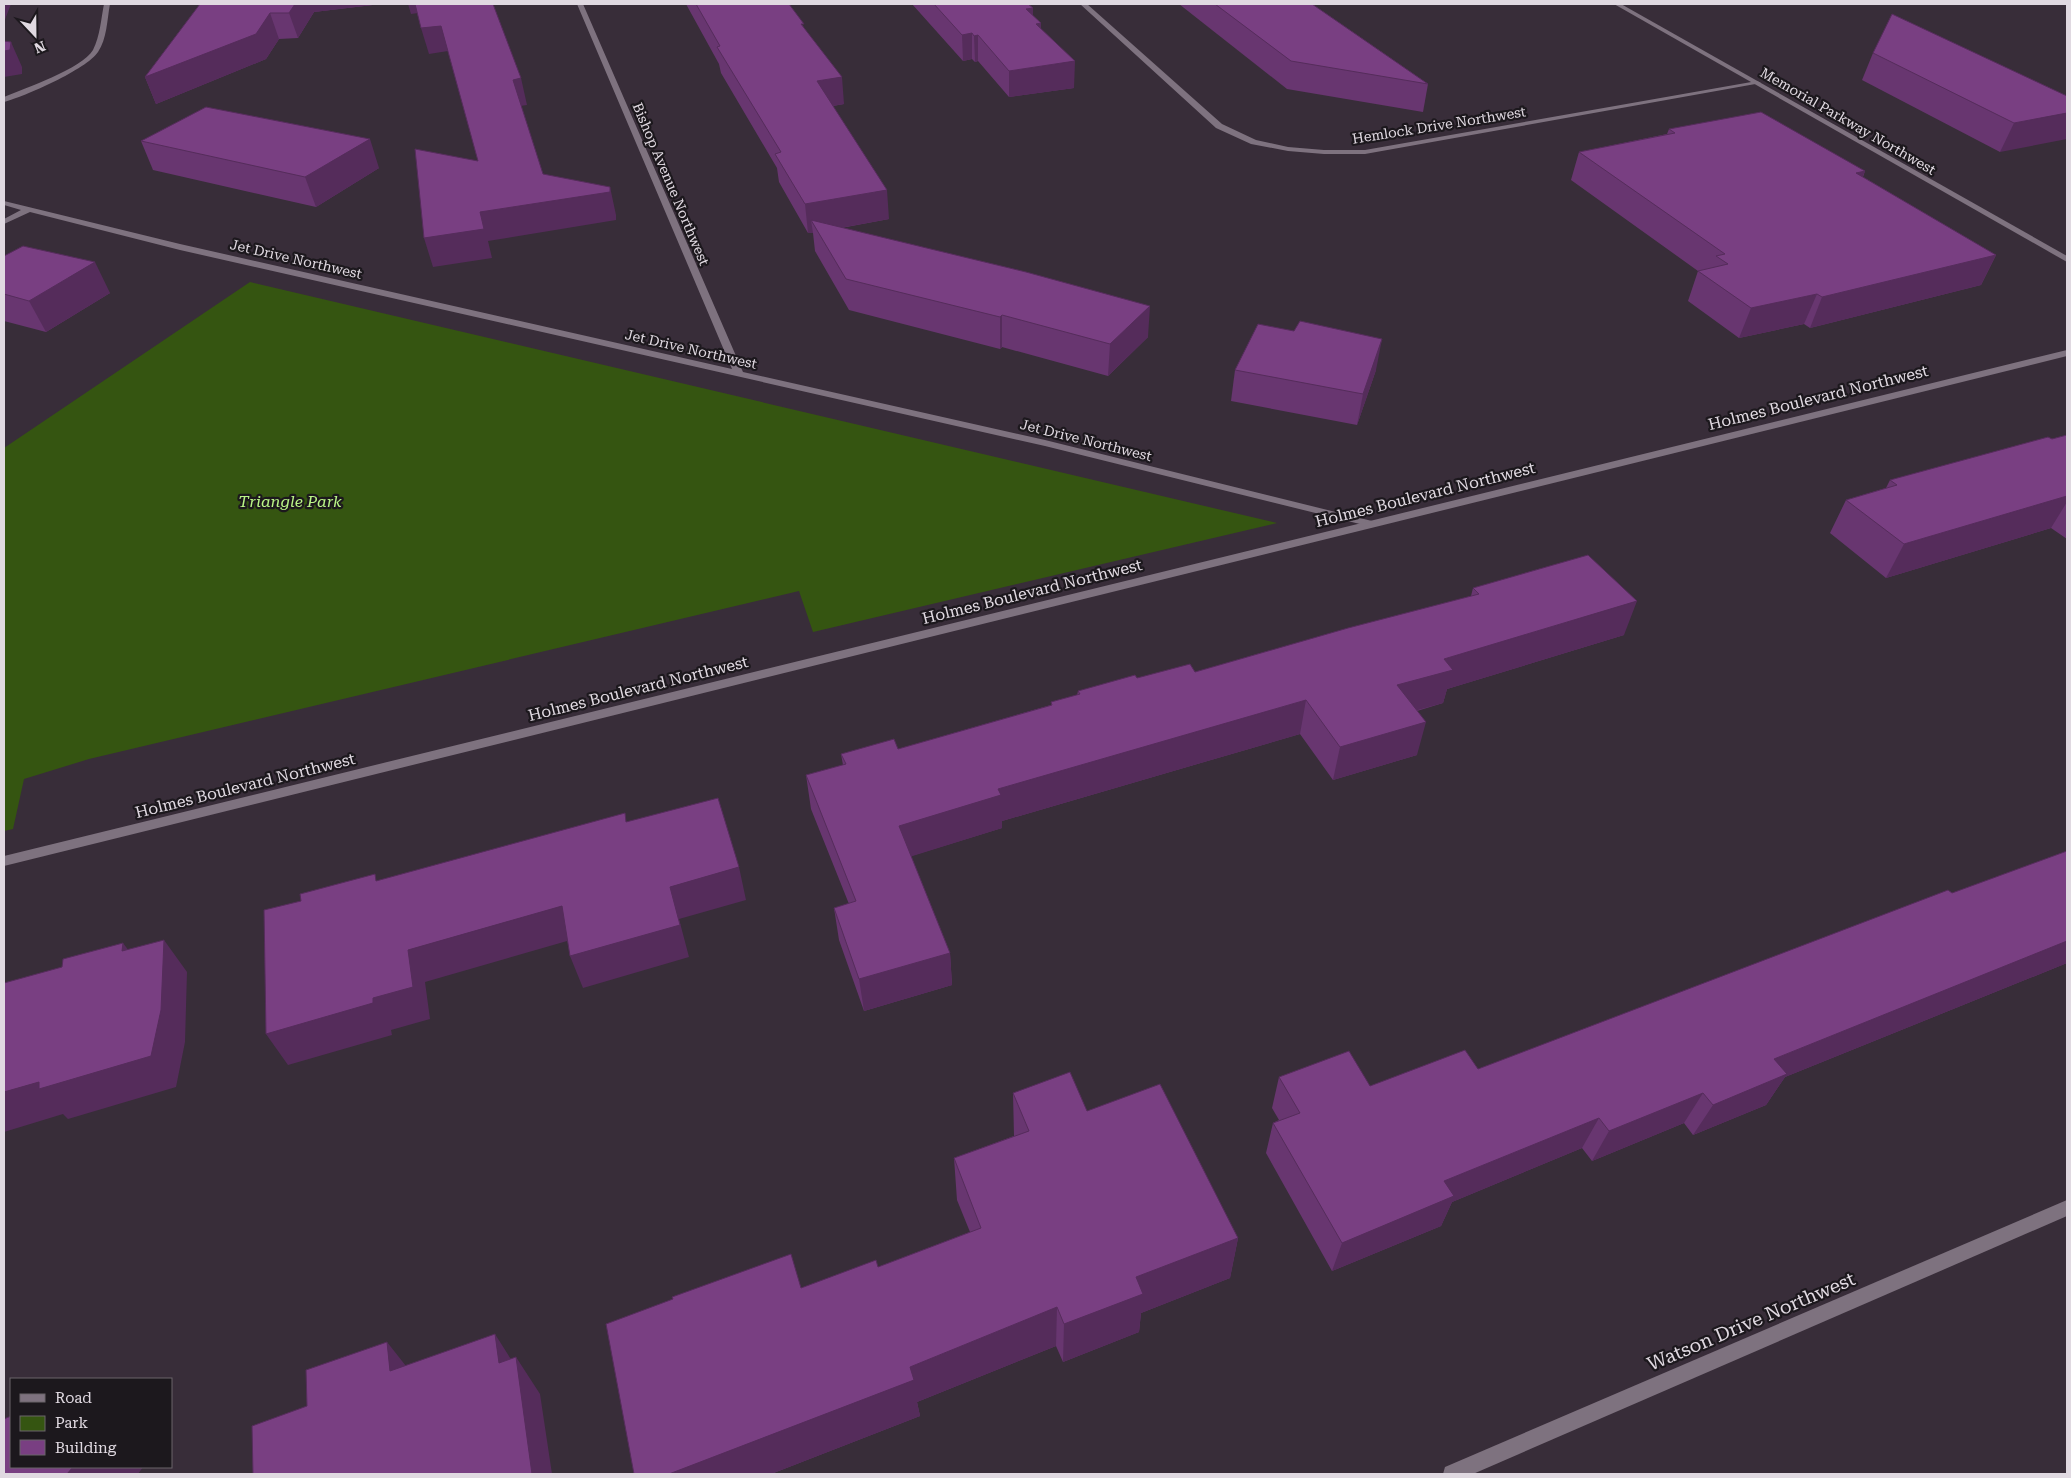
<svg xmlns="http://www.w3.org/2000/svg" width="2071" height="1478" font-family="'Roboto Serif',serif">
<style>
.green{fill:#355511}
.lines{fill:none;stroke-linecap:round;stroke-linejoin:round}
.minor{fill:#7e727f;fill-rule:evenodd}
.tertiary{fill:#7e727f;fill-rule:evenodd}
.wall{fill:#683670}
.shaded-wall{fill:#552c5b}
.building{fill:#793f82;stroke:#552c5b}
.labels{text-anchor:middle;stroke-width:4.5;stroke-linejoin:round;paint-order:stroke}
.far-street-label{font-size:14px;fill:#e0d9e1;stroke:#1c181d}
.street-label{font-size:16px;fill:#e0d9e1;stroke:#1c181d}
.park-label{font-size:16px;font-style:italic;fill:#baf587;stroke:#1c181d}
.near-street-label{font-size:19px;fill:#e0d9e1;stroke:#1c181d}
</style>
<rect width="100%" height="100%" fill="#382d39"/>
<path class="green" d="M250 282 1277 523 813 632 799 591 89 759 24 779 13 829 4 831V448Z"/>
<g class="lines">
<g class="minor">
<path d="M104 4H110C107 20 107 39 98 52 87 69 24 97 4 102V97C25 88 82 69 93 50 100 36 101 19 104 4Z"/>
<path d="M577 4H583L743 372 1045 440 1372 521 1377 524 1372 527 1045 446 180 250 30 212 4 224V219L21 210 4 205V201L180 244 732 369Z"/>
<path d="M1080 4H1087L1222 124 1256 140 1288 147 1324 150H1365L1757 81 1761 83 1365 154H1324L1288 151 1251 144 1216 128Z"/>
<path d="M2067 1200V1216L1473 1474H1443L1445 1467Z"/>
</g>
<g class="tertiary">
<path d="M1614 4H1621L2067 256V262Z"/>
<path d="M2067 350V356L4 866V856Z"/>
</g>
</g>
<g class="wall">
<path d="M200 4H381L314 12 298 38 279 39 266 59 156 104 145 77Z"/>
<path d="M686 4H789L804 28 844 104 833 106 889 219 841 228 1148 337 1108 376 1002 347 1000 349 849 310 815 251 813 233H808L779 182 777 168 721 73 719 64Z"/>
<path d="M912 4H1028L1033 8V16L1041 23V29L1074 88 1009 97 978 61 975 62 972 59 963 61Z"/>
<path d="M1179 4H1312L1428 84 1423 112 1287 89Z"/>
<path d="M1873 53 2067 96 2000 152 1862 80Z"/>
<path d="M1669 129 1865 171 1863 177 1996 255 1981 285 1810 328 1804 324 1739 338 1688 301 1698 271 1571 180 1579 152 1667 134Z"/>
<path d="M141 141 379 168 316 207 153 170Z"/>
<path d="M4 256 110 293 46 332 4 321Z"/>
<path d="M1235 370H1376L1357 425 1231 401Z"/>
<path d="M2067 435V539L2051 528 1886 578 1830 533 1846 500 1886 488 1890 480Z"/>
<path d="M1473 588 1624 635 1447 689 1443 703 1417 711V755L1333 780 1300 734 1002 821V828L911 856 950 953 952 985 864 1011 839 940 834 908 849 904 811 809 806 775 843 765 841 754 898 749 1051 705V702L1077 695 1078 691 1137 678 1195 672 1471 596Z"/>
<path d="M2067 851V963L1785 1077 1766 1105 1693 1135 1684 1123 1592 1161 1582 1148 1452 1202 1441 1226 1332 1271 1266 1153 1273 1123 1279 1120 1272 1108 1279 1077 1370 1086 1478 1069Z"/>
<path d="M1013 1093 1087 1111 1238 1238 1230 1278 1141 1313 1139 1332 1063 1362 1056 1346 917 1402 920 1416 771 1474H634L801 1288 878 1267 970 1232 957 1200 954 1158 1014 1136Z"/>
</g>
<g class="shaded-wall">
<path d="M4 4H11L4 22Z"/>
<path d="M295 4H381L314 12 298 38 289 13Z"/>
<path d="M408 4H415L418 13 411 14Z"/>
<path d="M1033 8V34L1026 9Z"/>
<path d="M270 13 279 39 266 59 156 104 145 77Z"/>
<path d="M1041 23V49L1036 24Z"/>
<path d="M441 26 448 51 429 54 421 28Z"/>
<path d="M972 33V59L963 61 962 35Z"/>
<path d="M978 35V61L975 62 974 36Z"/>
<path d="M11 42 22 67V74L4 77V51Z"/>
<path d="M1075 61 1074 88 1009 97V71Z"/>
<path d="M842 77 844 104 820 108 817 81Z"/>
<path d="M521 78 527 105 520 106 513 80Z"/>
<path d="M2067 113V139L2000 152 2014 123Z"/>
<path d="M370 139 379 168 316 207 305 177Z"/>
<path d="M1865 171 1853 200 1856 173Z"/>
<path d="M610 187 616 215V220L488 241 492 258 433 267 424 238 480 212Z"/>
<path d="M887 190 889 219 818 232 811 220 813 233H808L805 204Z"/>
<path d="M1996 255 1981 285 1810 328 1822 297Z"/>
<path d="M95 262 110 293 46 332 29 301Z"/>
<path d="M1817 294 1804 324 1739 338 1751 308Z"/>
<path d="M1150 306 1148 337 1108 376 1110 344Z"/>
<path d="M1002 315V347L1000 349V317Z"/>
<path d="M1382 339 1376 370 1357 425 1363 394Z"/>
<path d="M2067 496V502L2051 528 1886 578 1904 544Z"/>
<path d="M1637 601 1624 635 1447 689 1443 703 1389 718 1397 685 1444 659Z"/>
<path d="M1306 700 1300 734 1002 821V828L903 859 899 826 998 789Z"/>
<path d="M1426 722 1417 755 1333 780 1340 747Z"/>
<path d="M739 867 746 900 679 919 689 957 583 988 570 956 670 887Z"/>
<path d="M562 906 574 939 425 982 430 1019 391 1030 392 1035 288 1065 266 1034 408 950Z"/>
<path d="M164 940 187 972 185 1042 176 1087 68 1119 63 1114 4 1132V1092L39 1082Z"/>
<path d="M2067 941V963L1785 1077 1766 1105 1693 1135 1713 1105 1774 1059Z"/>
<path d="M123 943 147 975 122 951Z"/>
<path d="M950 953 952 985 864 1011 859 979Z"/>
<path d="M1703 1093 1684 1123 1592 1161 1609 1131Z"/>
<path d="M1599 1118 1582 1148 1452 1202 1441 1226 1332 1271 1342 1243 1444 1181Z"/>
<path d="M1238 1238 1230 1278 1141 1313 1139 1332 1063 1362 1064 1324 1136 1277Z"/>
<path d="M1057 1307 1056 1346 917 1402 920 1416 771 1474H669L910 1367Z"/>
<path d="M495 1334 517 1369 516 1357 540 1394 552 1474H532L499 1363Z"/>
<path d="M387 1342 417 1380 390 1371Z"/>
<path d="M73 1467H143L138 1474H67Z"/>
</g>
<g class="building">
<path d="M200 4H295L289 13H270L256 34 145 77Z"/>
<path d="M415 4H493L521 78 513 80 543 174 610 187V192L480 212 484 229 424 238 415 149 478 161 441 26 421 28Z"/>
<path d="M696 4H789L804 24H801L842 77 817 81 887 190 805 204 775 154 781 152 717 47 720 46Z"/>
<path d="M934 4H1028L1033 8 1026 9 1041 23 1036 24 1075 61 1009 71 978 35 974 36 972 33 962 35Z"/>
<path d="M1215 4H1312L1428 84 1291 61Z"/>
<path d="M1892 14 2067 96V113L2014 123 1873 53Z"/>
<path d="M4 41 11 42 10 50 4 51Z"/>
<path d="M206 107 370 139 305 177 141 141Z"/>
<path d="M1761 112 1865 171 1856 173 1996 255 1822 297 1817 294 1751 308 1698 271 1728 264 1716 256 1725 254 1579 152 1675 133 1669 129Z"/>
<path d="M811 220 1026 272 1150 306 1110 344 1002 315 1000 317 846 279Z"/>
<path d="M23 246 95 262 29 301 4 294V256Z"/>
<path d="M1300 321 1382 339 1363 394 1235 370 1258 324 1294 331Z"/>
<path d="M2067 435V496L1904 544 1846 500 1897 485 1890 480 2048 437 2052 439Z"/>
<path d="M1588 555 1637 601 1444 659 1453 670 1397 685 1426 722 1340 747 1306 700 998 789 1001 795 899 826 950 953 859 979 834 908 856 901 806 775 846 764 841 754 894 739 898 749 1052 705 1051 702 1080 694 1078 691 1135 675 1137 678 1190 664 1195 672 1348 628 1479 594 1473 588Z"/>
<path d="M718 798 739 867 670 887 680 925 570 956 562 906 408 950 413 987 373 998V1003L266 1034 264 910 301 901 300 894 375 874 376 881 625 813 626 822Z"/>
<path d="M2067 851V941L1774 1059 1787 1074 1713 1105 1703 1093 1609 1131 1599 1118 1444 1181 1454 1196 1342 1243 1273 1123 1300 1113 1279 1077 1349 1051 1370 1086 1465 1050 1478 1069 1948 890 1952 893Z"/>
<path d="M164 940 161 1010 151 1056 39 1089V1082L4 1092V983L62 967 63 959 123 943 122 951Z"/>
<path d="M1070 1072 1087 1111 1160 1084 1238 1238 1136 1277 1143 1294 1064 1324 1057 1307 910 1367 914 1380 669 1474H634L606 1324 673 1299 672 1297 791 1254 801 1288 876 1260 878 1267 981 1228 954 1158 1029 1131 1013 1093Z"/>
<path d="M495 1334 499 1363 516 1357 532 1474H253L252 1426 307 1406 306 1370 387 1342 390 1371Z"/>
<path d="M11 1416V1467H73L67 1474H4V1419Z"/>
</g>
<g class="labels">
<g class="far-street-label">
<text transform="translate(1848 121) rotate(30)" y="5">Memorial Parkway Northwest</text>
<text transform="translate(1439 125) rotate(-9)" y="5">Hemlock Drive Northwest</text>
<text transform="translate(671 184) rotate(67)" y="5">Bishop Avenue Northwest</text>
<text transform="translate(296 259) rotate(13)" y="5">Jet Drive Northwest</text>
<text transform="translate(691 349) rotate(13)" y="5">Jet Drive Northwest</text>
<text transform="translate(1086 440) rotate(14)" y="5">Jet Drive Northwest</text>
</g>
<g class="street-label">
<text transform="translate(1818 397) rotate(-14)" y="6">Holmes Boulevard Northwest</text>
<text transform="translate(1425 494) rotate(-14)" y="6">Holmes Boulevard Northwest</text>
<text transform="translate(1032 591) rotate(-14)" y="6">Holmes Boulevard Northwest</text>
<text transform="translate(638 688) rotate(-14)" y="6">Holmes Boulevard Northwest</text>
<text transform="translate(245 785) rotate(-14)" y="6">Holmes Boulevard Northwest</text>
</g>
<g class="park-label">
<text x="290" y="507">Triangle Park</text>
</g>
<g class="near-street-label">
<text transform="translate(1751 1321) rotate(-23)" y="7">Watson Drive Northwest</text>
</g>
</g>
<rect width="2071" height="1478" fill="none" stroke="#e0d9e1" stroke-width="10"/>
<rect x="10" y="1378" width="162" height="90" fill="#1c181d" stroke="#6a656b"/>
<rect x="20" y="1394" width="25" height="8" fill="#7e727f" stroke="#6a656b"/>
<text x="55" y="1403" font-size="15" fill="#e0d9e1">Road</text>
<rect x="20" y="1416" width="25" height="15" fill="#355511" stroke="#6a656b"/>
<text x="55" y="1428" font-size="15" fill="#e0d9e1">Park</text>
<rect x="20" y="1440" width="25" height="15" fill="#793f82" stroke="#6a656b"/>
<text x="55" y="1453" font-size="15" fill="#e0d9e1">Building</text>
<g transform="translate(35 35) rotate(158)" stroke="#1c181d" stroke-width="4" paint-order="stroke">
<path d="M0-4L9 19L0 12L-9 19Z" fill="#e0d9e1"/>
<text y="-8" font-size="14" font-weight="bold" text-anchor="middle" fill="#e0d9e1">N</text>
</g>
</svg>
